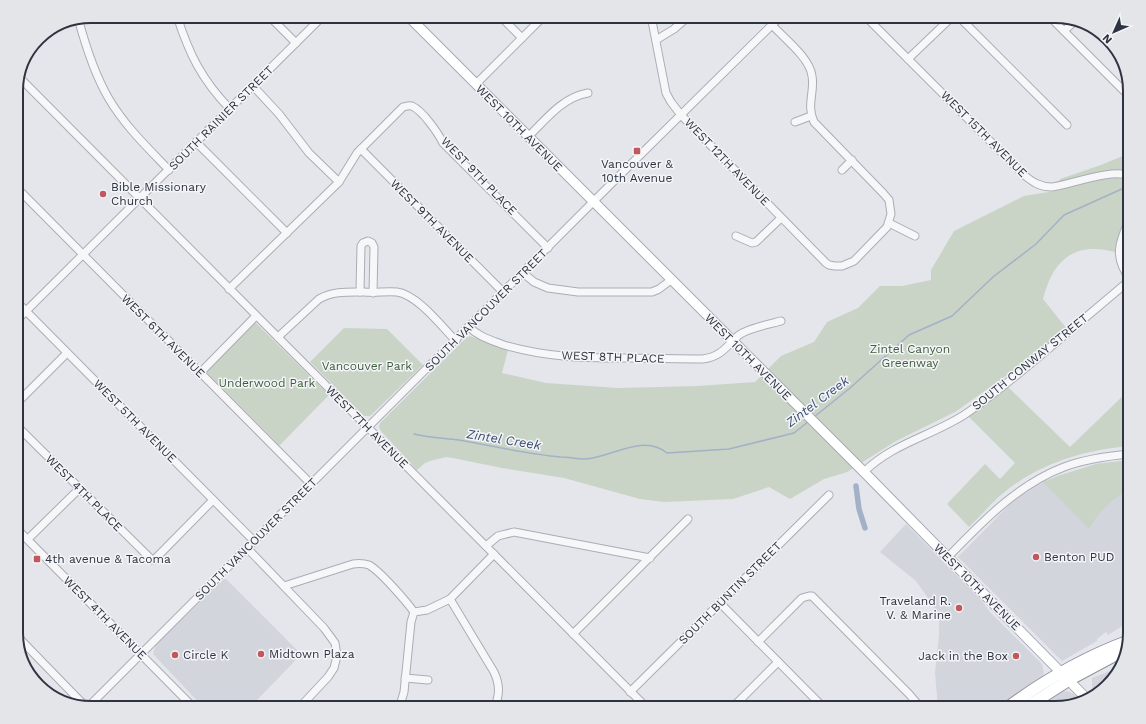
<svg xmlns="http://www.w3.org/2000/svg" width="1146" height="724" font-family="'Work Sans',sans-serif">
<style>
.built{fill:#d3d5dc}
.green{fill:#c9d4c6}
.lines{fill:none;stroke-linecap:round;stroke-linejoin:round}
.stream{stroke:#a3b1c7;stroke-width:1.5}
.canal{stroke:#a3b1c7;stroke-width:5.5}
.minor-casing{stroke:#aaadb5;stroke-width:9}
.major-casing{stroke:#a5aab5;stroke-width:11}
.highway-casing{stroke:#8d93a0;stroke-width:13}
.minor{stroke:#f7f7f9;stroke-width:7}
.major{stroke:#fff;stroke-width:9}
.highway{stroke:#fff;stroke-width:11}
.poi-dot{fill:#c1585e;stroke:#f4f5f8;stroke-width:1.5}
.labels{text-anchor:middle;stroke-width:3;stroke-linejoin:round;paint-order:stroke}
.street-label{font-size:12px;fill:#2e3341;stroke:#f4f5f8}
.poi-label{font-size:12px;fill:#2e3341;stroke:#f4f5f8;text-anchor:start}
.park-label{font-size:12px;fill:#3f5c3c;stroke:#f4f5f8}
.water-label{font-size:13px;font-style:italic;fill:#3c4f71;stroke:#f4f5f8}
.rim{fill:none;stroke:#2e3341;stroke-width:2}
</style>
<rect width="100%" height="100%" fill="#e4e6eb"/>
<g class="built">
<path d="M1130 460V625L1124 627V625L1108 635 1106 632 1097 639V641L1062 661 958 557 1009 505 1022 495 1043 482 1058 476 1096 464Z"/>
<path d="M906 524 982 601 990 612 1042 664 1044 673 1042 679 1002 708H938L935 673 939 635V618L931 602 916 581 880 552Z"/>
<path d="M225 578 300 653 293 663 249 708H204L153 654 156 644Z"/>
<path d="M1120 667 1118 675 1097 693 1092 687V678Z"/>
<path d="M1067 691 1074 694 1080 701 1055 708H1032L1060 692Z"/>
</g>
<g class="green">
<path d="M1130 153V234L1122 247 1115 252C1074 241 1053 260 1043 299L1067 329 1020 366 955 412 896 441 847 472 824 479 790 499 769 487 733 499 664 502 640 499 564 478 502 468 453 458 446 457 430 461 425 463 417 470 381 431 379 427 380 423 467 337 470 336 508 350 502 373 546 383 618 388 698 386 755 382 781 356 814 342 827 322 858 308 880 286H902L931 280V270L954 231 1024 196 1061 190 1060 179 1101 165Z"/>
<path d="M254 321 329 395 278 447 274 440 205 371Z"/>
<path d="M344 328 387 329 423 365 370 416H364L310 362 309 363Z"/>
<path d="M1008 387 1070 447 1128 391 1130 393V446C1083 450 1038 464 1002 494 990 504 980 517 969 527L947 504 985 464 1000 479 1015 463 968 416Z"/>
<path d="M1130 460V490C1112 498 1098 512 1089 529L1043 482 1058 476 1096 464Z"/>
</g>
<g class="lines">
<g class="stream">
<path d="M814 417 850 388 909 335 952 316 993 277 1036 244 1064 215 1124 188"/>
<path d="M414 434C430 438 443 438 459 440 493 446 526 454 561 457 569 457 577 459 585 459 610 458 643 433 667 453L729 449 794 433 809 421"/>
</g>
<path class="canal" d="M856 486 859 509 865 528"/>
<g class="minor-casing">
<g id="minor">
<path d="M177 16C189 54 202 80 230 109"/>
<path d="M269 16 296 43"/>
<path d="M500 16 522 38"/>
<path d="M651 16 666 93 671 102 681 115 826 263 829 265 835 266H842L854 261 887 227 891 214 889 200 883 193 814 122C806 105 815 92 812 76 810 58 784 38 772 25"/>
<path d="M865 16 1023 174C1032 182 1040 187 1052 187 1072 184 1113 168 1130 176"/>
<path d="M958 16 1067 125"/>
<path d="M1049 16 1130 97"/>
<path d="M78 18C85 44 96 77 109 99 125 126 147 147 169 170"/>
<path d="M1064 31 1074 22"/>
<path d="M656 40 674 29 689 16"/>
<path d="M908 59 953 16"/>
<path d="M20 78 647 708"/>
<path d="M476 84 544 16"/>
<path d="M253 86 279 114 309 153 339 182"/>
<path d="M795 122 811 116"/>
<path d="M528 137C546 119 563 97 588 93"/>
<path d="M196 142 287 233"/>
<path d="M361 149 504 293"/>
<path d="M842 170 852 160"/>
<path d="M16 187 311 484"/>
<path d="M1130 218C1119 242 1113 257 1130 279"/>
<path d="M889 223 915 236"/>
<path d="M736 236 752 243 756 242 781 218"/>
<path d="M523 273 534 282 548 288 578 292H652L659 289 671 280"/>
<path d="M229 289 339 182 357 153 403 107C406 106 409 105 412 106 423 111 438 133 443 143L548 248"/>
<path d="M360 292 361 246 363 243 368 241 372 243 374 247 373 293"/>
<path d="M16 301 254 541"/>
<path d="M16 321 323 16"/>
<path d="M469 327C479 337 491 340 504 345 545 357 582 358 624 358 651 358 677 359 703 359 723 356 726 346 739 335 748 328 770 324 781 321"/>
<path d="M278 337 319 299C333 291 348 292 364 292 375 293 387 291 397 292 418 295 442 327 456 341"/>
<path d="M200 373 256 316"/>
<path d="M16 404 67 353"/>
<path d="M16 425 152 560H154L213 500"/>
<path d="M864 472C892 444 931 436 964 415 991 397 1016 376 1041 355 1071 330 1100 305 1130 280"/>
<path d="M16 528 194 708"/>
<path d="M28 539 79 489"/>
<path d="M486 546 498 536 514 532 650 558"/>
<path d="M247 548 324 628 335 643 337 656 334 668 328 677 299 708"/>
<path d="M948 557C982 522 1017 485 1064 467 1085 459 1107 456 1130 454"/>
<path d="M284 586 353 564C359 563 363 563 369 565 380 571 406 601 414 612"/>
<path d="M450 599 494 672C500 685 500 695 494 708"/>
<path d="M720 603 824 708"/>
<path d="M573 634 688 519"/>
<path d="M16 635 86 707"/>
<path d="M758 642 802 598 809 596H812L909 694 921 708"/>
<path d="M405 678 428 680"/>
<path d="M630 692 829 495"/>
<path d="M88 707 628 167 781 16"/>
<path d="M395 708 401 702 404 692 411 622 414 612 427 610 450 599 494 554"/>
<path d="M732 708 778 662"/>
</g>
</g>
<g class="major-casing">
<path id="major" d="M408 16 864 472 1087 699"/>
</g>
<g class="highway-casing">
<g id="highway">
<path d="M1007 708C1043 681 1086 657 1128 641"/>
<path d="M1025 708 1069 680 1125 650"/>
</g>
</g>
<use href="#minor" class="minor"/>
<use href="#major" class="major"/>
<use href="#highway" class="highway"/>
</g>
<g class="poi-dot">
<rect x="633" y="147" width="8" height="8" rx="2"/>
<circle cx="103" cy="194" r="4"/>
<circle cx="1036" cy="557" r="4"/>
<rect x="33" y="555" width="8" height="8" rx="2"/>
<circle cx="959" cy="608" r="4"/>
<circle cx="261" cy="654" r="4"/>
<circle cx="175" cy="655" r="4"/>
<circle cx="1016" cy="656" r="4"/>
</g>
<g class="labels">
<g class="street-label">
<text transform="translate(221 118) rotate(-45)" y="4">SOUTH RAINIER STREET</text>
<text transform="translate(519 128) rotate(45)" y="4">WEST 10TH AVENUE</text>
<text transform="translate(984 134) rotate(45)" y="4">WEST 15TH AVENUE</text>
<text transform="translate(727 162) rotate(46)" y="4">WEST 12TH AVENUE</text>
<text transform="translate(479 176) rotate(46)" y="4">WEST 9TH PLACE</text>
<text transform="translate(432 221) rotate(45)" y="4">WEST 9TH AVENUE</text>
<text transform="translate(486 310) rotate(-45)" y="4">SOUTH VANCOUVER STREET</text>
<text transform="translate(163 336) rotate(45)" y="4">WEST 6TH AVENUE</text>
<text transform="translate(613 357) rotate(2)" y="4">WEST 8TH PLACE</text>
<text transform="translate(748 357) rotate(45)" y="4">WEST 10TH AVENUE</text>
<text transform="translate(1030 362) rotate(-39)" y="4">SOUTH CONWAY STREET</text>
<text transform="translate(135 421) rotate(45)" y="4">WEST 5TH AVENUE</text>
<text transform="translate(367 427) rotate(45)" y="4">WEST 7TH AVENUE</text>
<text transform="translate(84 493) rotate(45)" y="4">WEST 4TH PLACE</text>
<text transform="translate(256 539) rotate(-45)" y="4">SOUTH VANCOUVER STREET</text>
<text transform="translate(977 587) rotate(45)" y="4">WEST 10TH AVENUE</text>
<text transform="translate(730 593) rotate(-45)" y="4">SOUTH BUNTIN STREET</text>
<text transform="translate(105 618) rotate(45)" y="4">WEST 4TH AVENUE</text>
</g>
<g class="poi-label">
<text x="637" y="168" text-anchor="middle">Vancouver &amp;<tspan x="637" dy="14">10th Avenue</tspan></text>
<text x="111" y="191">Bible Missionary<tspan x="111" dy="14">Church</tspan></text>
<text x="1044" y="561">Benton PUD</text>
<text x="45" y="563">4th avenue &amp; Tacoma</text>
<text x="951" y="605" text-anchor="end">Traveland R.<tspan x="951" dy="14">V. &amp; Marine</tspan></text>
<text x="269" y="658">Midtown Plaza</text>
<text x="183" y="659">Circle K</text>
<text x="1008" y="660" text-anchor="end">Jack in the Box</text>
</g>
<g class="park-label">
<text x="910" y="353">Zintel Canyon<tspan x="910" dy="14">Greenway</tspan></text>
<text x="367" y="370">Vancouver Park</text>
<text x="267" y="387">Underwood Park</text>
</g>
<g class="water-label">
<text transform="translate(817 401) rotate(-37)" y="5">Zintel Creek</text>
<text transform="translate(504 439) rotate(9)" y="5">Zintel Creek</text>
</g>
</g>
<path d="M0 0H1146V724H0ZM91 23H1055A68 68 0 0 1 1123 91V633A68 68 0 0 1 1055 701H91A68 68 0 0 1 23 633V91A68 68 0 0 1 91 23Z" fill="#e4e5e9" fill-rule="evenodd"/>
<path class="rim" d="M91 23H1055A68 68 0 0 1 1123 91V633A68 68 0 0 1 1055 701H91A68 68 0 0 1 23 633V91A68 68 0 0 1 91 23Z"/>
<g transform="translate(1114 32) rotate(225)" stroke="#f4f5f8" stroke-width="3" paint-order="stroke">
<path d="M0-3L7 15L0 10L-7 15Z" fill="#2e3341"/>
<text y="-6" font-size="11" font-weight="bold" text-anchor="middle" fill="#2e3341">N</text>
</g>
</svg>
